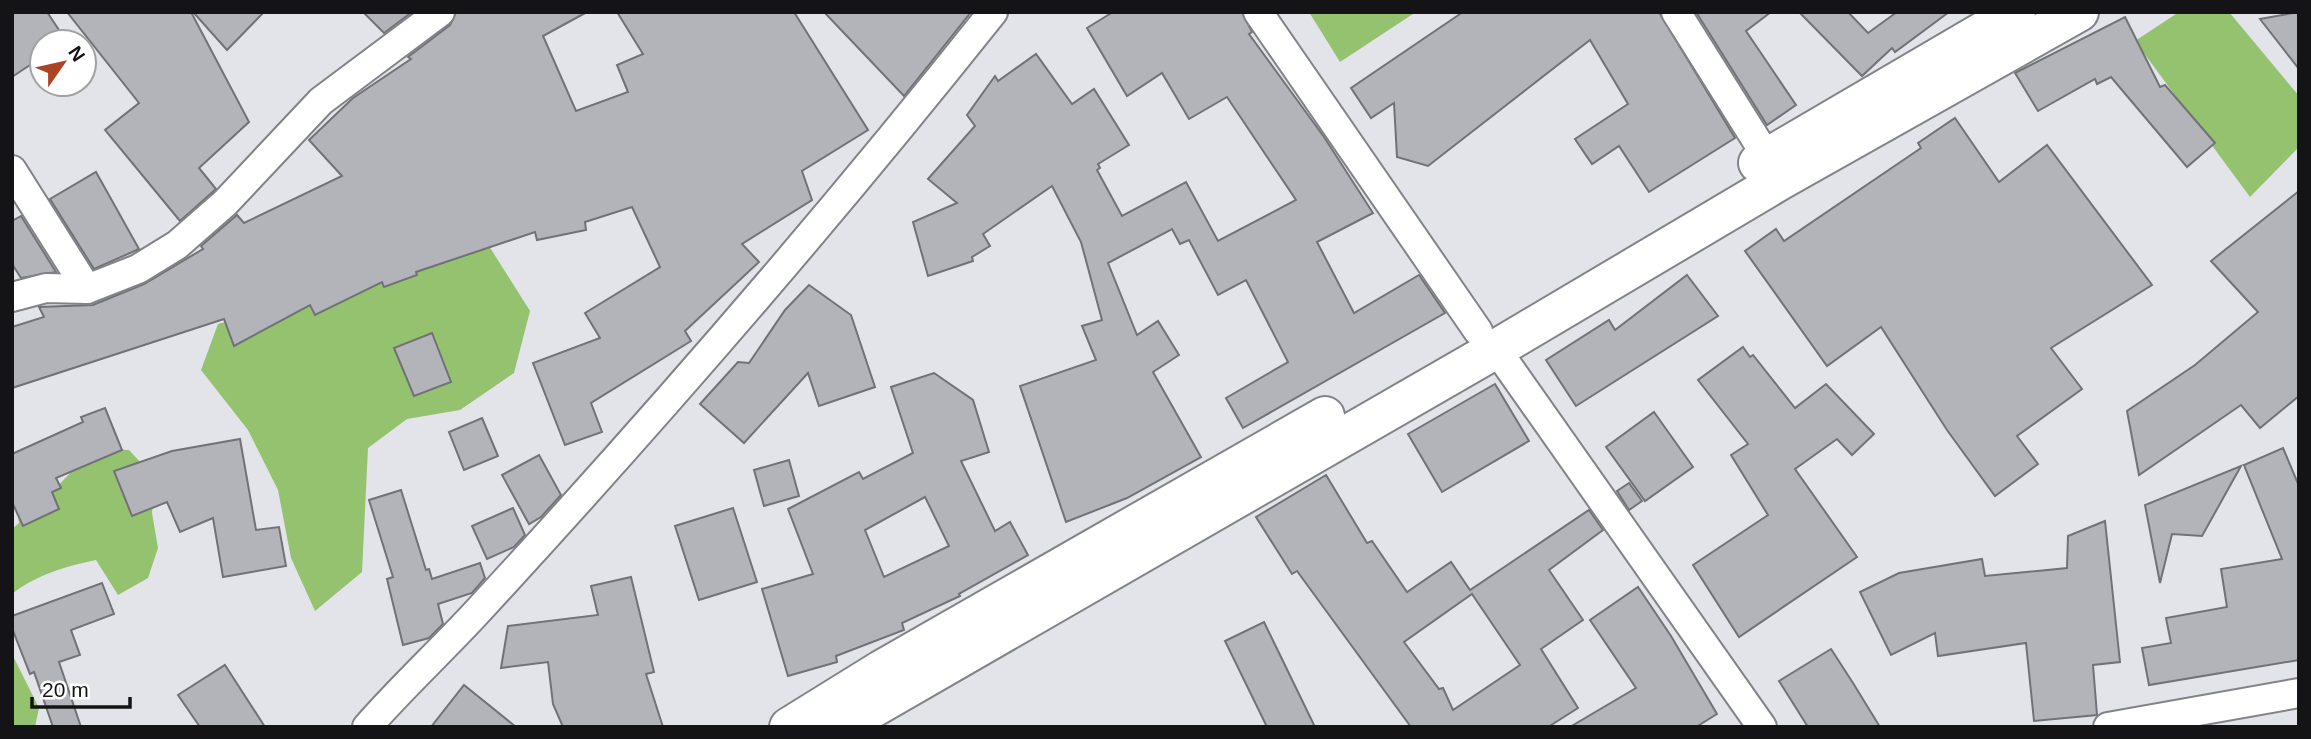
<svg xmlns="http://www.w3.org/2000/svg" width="2311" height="739" font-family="Helvetica,sans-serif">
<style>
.green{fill:#94c26e}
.building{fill:#b3b4b9;stroke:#717277;stroke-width:2;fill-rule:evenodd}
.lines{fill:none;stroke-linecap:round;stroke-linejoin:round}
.street-casing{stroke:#828388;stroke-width:32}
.secondary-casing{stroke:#828388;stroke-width:42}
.street{stroke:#fff;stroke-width:28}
.secondary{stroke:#fff;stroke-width:38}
</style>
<rect width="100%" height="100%" fill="#e3e4e9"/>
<g class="green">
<path d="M1309 12H1416L1340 62Z"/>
<path d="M2179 12H2229L2299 96V147L2250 197 2135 41Z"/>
<path d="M489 246 530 311 514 373 460 410 407 419 368 448 362 572 315 611 291 558 278 490 248 430 201 370 218 324Z"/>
<path d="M94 448 129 450 155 478 152 513 158 548 148 578 118 595 96 560C66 566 36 575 12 594V529L19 523 17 508 53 491Z"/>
<path d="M12 654 39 708 35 727H12Z"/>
</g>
<g class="building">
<path d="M12 12H47L67 42H42V57L12 77Z"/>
<path d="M67 12H191L249 122 199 168 216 189 180 221 105 130 139 103Z"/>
<path d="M193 12H264L227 50Z"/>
<path d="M363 12H412L384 33Z"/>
<path d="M456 12H587L543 36 576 111 628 92 617 65 643 54 617 12H794L868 130 802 171 812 200 742 244 759 262 685 331 691 341 591 403 602 432 565 445 533 363 600 338 585 313 660 267 632 207 585 222 586 230 537 240 535 232 416 272 417 275 384 287 382 282 315 315 310 305 234 346 224 319 12 388V327L44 317 39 307 93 305 144 284 203 249 201 246 237 215 244 223 342 176 309 140 353 98 411 59 408 57 450 25Z"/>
<path d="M824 12H971L904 96Z"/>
<path d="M1113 12H1242L1252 32 1249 34 1324 137 1373 213 1317 242 1354 313 1419 275 1445 313 1243 428 1226 398 1288 362 1246 280 1218 295 1189 240 1180 244 1172 229 1108 263 1137 335 1158 321 1179 355 1153 372 1201 457 1127 498 1066 522 1020 386 1096 360 1082 326 1102 320 1081 242 1052 186 983 234 990 246 972 257 973 261 928 276 913 222 957 203 928 179 975 126 967 115 995 76 998 81 1036 54 1072 104 1094 89 1129 145 1098 164 1100 168 1097 170 1122 216 1186 182 1218 241 1296 200 1227 97 1189 119 1162 73 1127 96 1087 28Z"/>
<path d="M1463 12H1659L1735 138 1649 192 1619 146 1592 164 1575 139 1628 104 1590 40 1428 166 1397 157 1394 103 1371 118 1351 88Z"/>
<path d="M1696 12H1771L1746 31 1796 105 1767 125Z"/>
<path d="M1799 12H1848L1868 33 1897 12H1949L1895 52 1892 48 1862 76Z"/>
<path d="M2299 12V69L2260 19Z"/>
<path d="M2125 17 2160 87 2165 85 2215 143 2187 167 2111 77 2097 84 2095 79 2038 111 2015 73Z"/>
<path d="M1955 118 1999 182 2047 145 2152 285 2051 348 2082 389 2017 436 2038 464 1995 496 1947 430 1881 327 1827 366 1745 251 1776 229 1784 241 1921 148 1918 143Z"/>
<path d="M96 172 139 249 94 269 50 199Z"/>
<path d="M2299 191V396L2260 428 2241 405 2139 475 2127 411 2195 365 2258 312 2211 261Z"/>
<path d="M21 216 56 272 21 278 12 264V221Z"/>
<path d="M1687 275 1718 316 1576 406 1546 360 1609 320 1615 330Z"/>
<path d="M809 285 851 315 875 387 819 406 808 373 744 443 700 404 738 362 749 363 785 310Z"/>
<path d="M432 333 451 382 414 396 394 348Z"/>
<path d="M1743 347 1750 357 1753 355 1795 408 1826 384 1874 434 1852 455 1837 439 1795 469 1857 557 1739 637 1693 565 1768 515 1731 455 1748 444 1698 380Z"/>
<path d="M934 373 973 400 989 452 961 461 995 531 1010 522 1028 555 959 594 960 596 902 623 904 630 836 656 837 662 788 676 762 589 813 574 788 509 859 472 863 479 913 453 891 387ZM925 497 949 546 884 577 865 530Z"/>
<path d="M1495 384 1529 441 1442 492 1408 434Z"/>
<path d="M105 408 122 450 56 478 61 488 52 492 59 509 23 526 12 502V454L83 422 81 417Z"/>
<path d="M1654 412 1693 467 1645 501 1606 447Z"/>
<path d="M482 418 498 456 464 470 449 432Z"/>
<path d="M240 439 256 530 279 527 286 566 223 577 213 518 180 532 167 502 132 516 114 471 172 451Z"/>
<path d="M2283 448 2299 486V660L2149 685 2142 648 2171 643 2166 618 2227 607 2221 569 2282 559 2244 465Z"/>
<path d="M539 455 561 495 541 517 529 524 502 475Z"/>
<path d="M789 460 799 496 764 506 754 470Z"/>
<path d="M2241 466 2202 536 2172 534 2160 583 2145 505Z"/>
<path d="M1326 475 1367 543 1372 541 1407 592 1451 562 1470 590 1589 510 1603 530 1549 570 1583 620 1541 649 1578 708 1548 727H1411L1297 571 1292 574 1256 517ZM1472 594 1520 665 1453 710 1443 688 1439 689 1404 642Z"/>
<path d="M1629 483 1642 501 1629 510 1617 491Z"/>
<path d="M401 490 426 570 429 569 432 579 480 563 485 578 472 593 438 604 443 624 429 638 403 645 387 579 393 577 369 500Z"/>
<path d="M513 508 525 535 514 547 487 559 472 526Z"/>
<path d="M733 508 757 582 699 600 675 526Z"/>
<path d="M2105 521 2120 662 2093 665 2097 715 2034 721 2026 643 1938 656 1935 633 1891 655 1860 592 1899 573 1982 559 1985 576 2067 568 2068 536Z"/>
<path d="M631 577 654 672 646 674 663 727H563L553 704 548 662 501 668 508 626 598 615 591 586Z"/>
<path d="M102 583 114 614 71 630 80 655 59 662 81 727H53L34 672 30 674 12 628V616Z"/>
<path d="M1638 587 1671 636 1717 714 1696 727H1570L1636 688 1590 620Z"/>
<path d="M1264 622 1315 727H1267L1225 641Z"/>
<path d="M1831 649 1853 683 1880 727H1808L1779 681Z"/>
<path d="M225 665 265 727H200L178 695Z"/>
<path d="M464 685 516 727H431Z"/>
</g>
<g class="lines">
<g class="street-casing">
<g id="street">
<path d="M1258 12 1478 331"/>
<path d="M1676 12 1767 157"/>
<path d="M12 170 87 289"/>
<path d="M12 297 46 288 87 289 138 269 177 245 225 203 321 101 440 12"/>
<path d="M1496 349 1762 727"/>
<path d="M367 727C402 687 441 651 477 612 656 418 829 218 993 12"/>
<path d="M2108 727 2299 693"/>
</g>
</g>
<g class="secondary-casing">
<g id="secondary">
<path d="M1758 163 2016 12"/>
<path d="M789 727 881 670 1325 416"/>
<path d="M840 727 1496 349 1781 180 2079 12"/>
</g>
</g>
<use href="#street" class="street"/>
<use href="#secondary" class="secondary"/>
</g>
<rect width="2311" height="739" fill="none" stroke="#141416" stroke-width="28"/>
<g transform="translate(63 63) rotate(56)"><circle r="33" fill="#ffffff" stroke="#a1a1a2" stroke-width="2"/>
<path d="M0-5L12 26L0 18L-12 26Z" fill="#ac4325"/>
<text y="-10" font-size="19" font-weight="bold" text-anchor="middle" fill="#141416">N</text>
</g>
<path d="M32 697v10h98v-10" fill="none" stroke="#141416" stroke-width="3.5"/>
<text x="42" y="697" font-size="21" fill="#141416" stroke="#ffffff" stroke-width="5" paint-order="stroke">20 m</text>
</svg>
